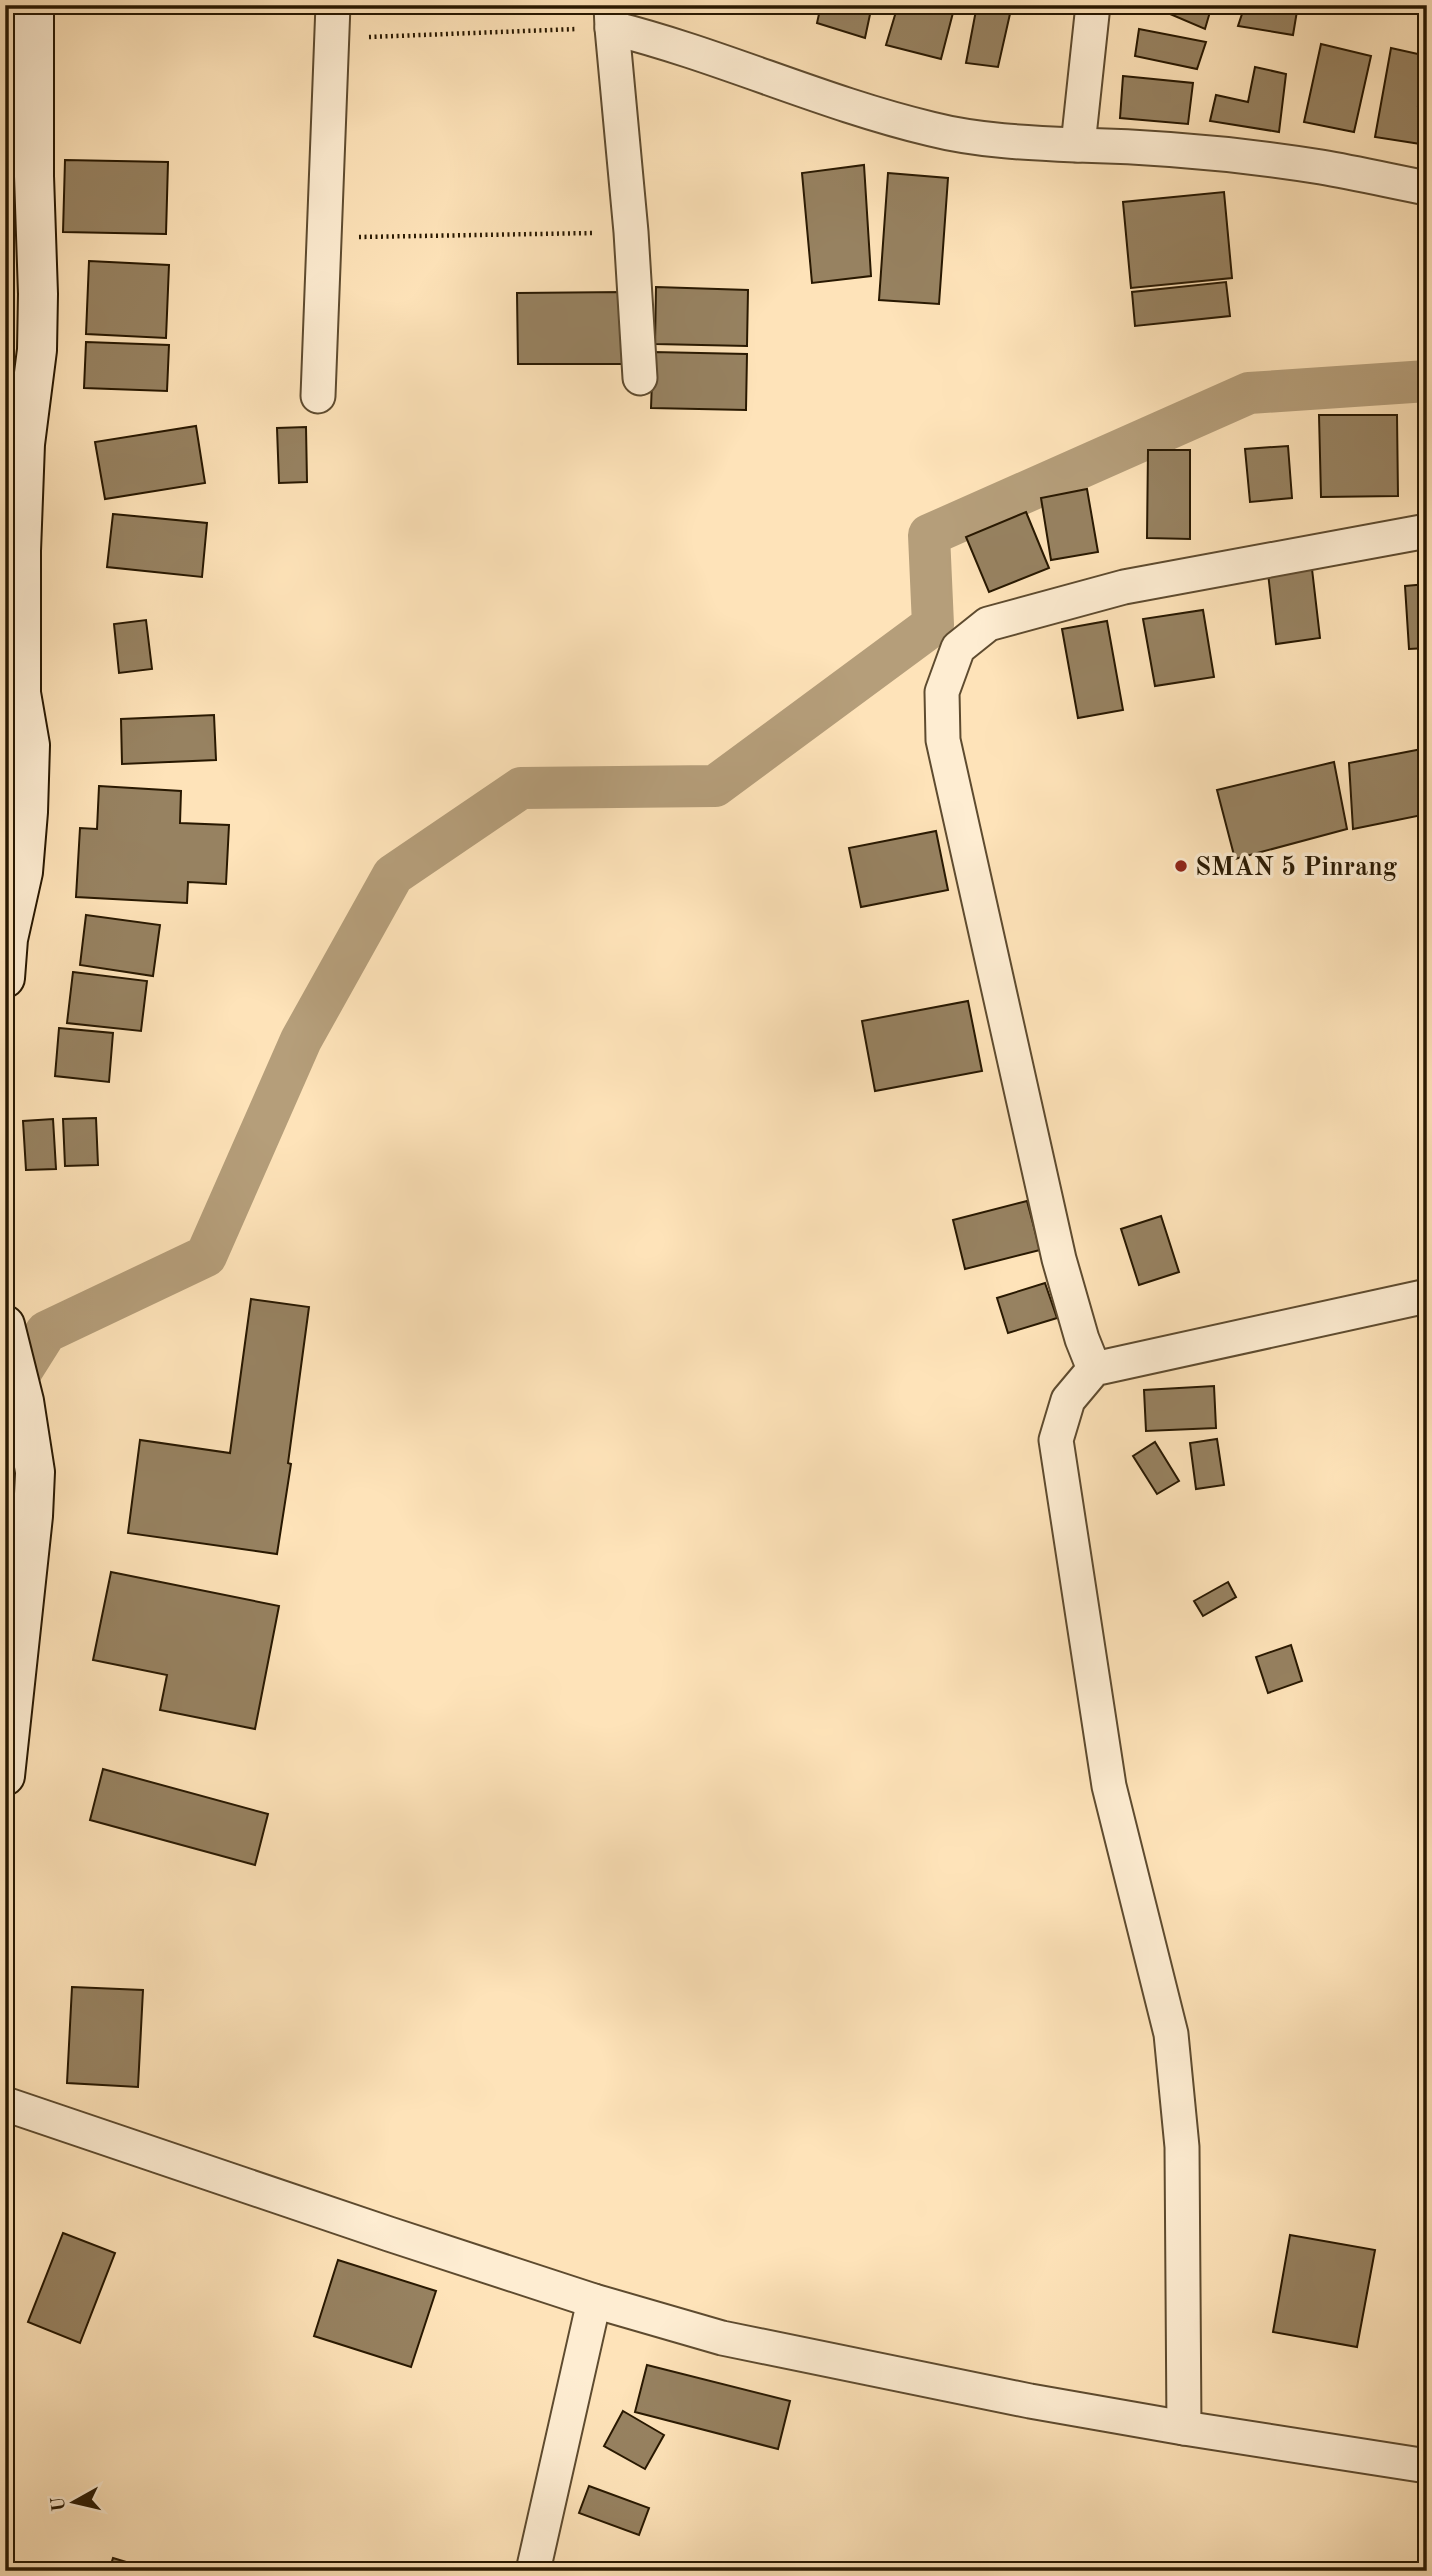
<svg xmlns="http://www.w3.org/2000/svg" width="1432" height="2576" font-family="'Old Standard TT',serif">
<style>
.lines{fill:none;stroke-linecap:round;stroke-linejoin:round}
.canal{stroke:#b59e7a;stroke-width:42}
.building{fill:#978261;stroke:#281801;stroke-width:2}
.street-casing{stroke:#5e4b2f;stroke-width:37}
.secondary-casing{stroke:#281801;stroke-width:42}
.path{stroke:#281801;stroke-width:4.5;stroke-dasharray:2 3.5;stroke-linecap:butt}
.street{stroke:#feedd2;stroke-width:33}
.secondary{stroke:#feedd2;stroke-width:38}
.poi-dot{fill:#8f2418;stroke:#feedd2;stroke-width:2.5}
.labels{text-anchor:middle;stroke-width:7;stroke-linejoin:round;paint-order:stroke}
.poi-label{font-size:26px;font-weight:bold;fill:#281801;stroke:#feedd2;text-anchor:start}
</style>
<rect width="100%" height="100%" fill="#fee3b9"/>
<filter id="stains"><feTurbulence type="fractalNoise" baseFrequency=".00286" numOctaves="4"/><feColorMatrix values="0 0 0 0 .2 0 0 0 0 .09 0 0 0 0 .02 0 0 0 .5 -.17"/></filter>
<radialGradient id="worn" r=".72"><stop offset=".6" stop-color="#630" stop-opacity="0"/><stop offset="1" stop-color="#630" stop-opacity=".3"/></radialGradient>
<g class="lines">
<path class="canal" d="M5 1397 46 1332 206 1256 301 1040 393 875 521 788 715 786 933 625 929 535 1249 393 1427 381"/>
</g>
<g class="building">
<path d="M766 5H788L786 12Z"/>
<path d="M821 5H872L865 38 817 23Z"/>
<path d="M898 5H955L941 59 886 45Z"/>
<path d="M977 5H1012L998 67 966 63Z"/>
<path d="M1149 5H1212L1205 29Z"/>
<path d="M1245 5H1298L1293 35 1238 26Z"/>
<path d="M1139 29 1206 42 1197 69 1135 56Z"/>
<path d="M1321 44 1371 56 1354 132 1304 122Z"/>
<path d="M1391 48 1427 56 1418 106 1427 108V145L1375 137Z"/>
<path d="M1255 67 1286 74 1279 132 1210 121 1216 95 1248 102Z"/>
<path d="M1123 76 1193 83 1188 124 1120 118Z"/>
<path d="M65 160 168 162 166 234 63 232Z"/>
<path d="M864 165 871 276 812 283 802 173Z"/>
<path d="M888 173 948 178 939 304 879 300Z"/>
<path d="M1224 192 1232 278 1131 288 1123 202Z"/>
<path d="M89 261 169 265 166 338 86 334Z"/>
<path d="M1226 282 1230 316 1135 326 1132 292Z"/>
<path d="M656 287 748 290 747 346 655 344Z"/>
<path d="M623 292 624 364H518L517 293Z"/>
<path d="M86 342 169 345 167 391 84 388Z"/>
<path d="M653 352 747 354 746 410 651 408Z"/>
<path d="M1319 415H1397L1398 496 1321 497Z"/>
<path d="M196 426 205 483 105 499 95 442Z"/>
<path d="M306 427 307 482 279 483 277 428Z"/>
<path d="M1288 446 1292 498 1250 502 1245 449Z"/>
<path d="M1148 450H1190V539L1147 538Z"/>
<path d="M1087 489 1098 552 1051 560 1041 498Z"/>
<path d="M1026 512 1049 568 989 592 966 537Z"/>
<path d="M113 514 207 523 202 577 107 567Z"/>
<path d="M1312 569 1320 638 1276 644 1268 573Z"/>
<path d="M1427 584V648L1409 649 1405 586Z"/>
<path d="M1203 610 1214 677 1155 686 1143 619Z"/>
<path d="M146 620 152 669 119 673 114 624Z"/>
<path d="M1107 621 1123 710 1078 718 1062 629Z"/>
<path d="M214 715 216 760 122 764 121 719Z"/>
<path d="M1427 748V814L1353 829 1349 763Z"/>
<path d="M1334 762 1347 829 1235 859 1217 790Z"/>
<path d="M99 786 181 791 180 823 229 825 226 884 188 882 187 903 76 897 80 828 97 829Z"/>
<path d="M936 831 948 890 861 907 849 848Z"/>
<path d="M86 915 160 925 153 976 80 965Z"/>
<path d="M73 972 147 981 141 1031 67 1023Z"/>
<path d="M968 1001 982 1071 875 1091 862 1021Z"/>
<path d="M59 1028 113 1033 109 1082 55 1076Z"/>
<path d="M96 1118 98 1165 65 1166 63 1119Z"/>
<path d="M53 1119 56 1169 26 1170 23 1121Z"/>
<path d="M1027 1201 1040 1250 965 1269 953 1220Z"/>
<path d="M1161 1216 1179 1272 1139 1285 1121 1229Z"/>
<path d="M1045 1283 1057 1318 1008 1333 997 1298Z"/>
<path d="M251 1299 309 1307 288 1463 291 1464 277 1554 128 1533 140 1440 230 1453Z"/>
<path d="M1214 1386 1216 1428 1146 1431 1144 1390Z"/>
<path d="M1217 1439 1224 1485 1196 1489 1190 1443Z"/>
<path d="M1155 1442 1179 1481 1157 1494 1133 1456Z"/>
<path d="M111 1572 279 1606 255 1729 160 1710 167 1675 93 1660Z"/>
<path d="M1228 1582 1236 1597 1203 1616 1194 1601Z"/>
<path d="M1424 1603H1427V1649H1426Z"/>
<path d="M1291 1645 1302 1681 1268 1693 1256 1657Z"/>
<path d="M103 1769 268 1814 255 1865 90 1820Z"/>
<path d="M72 1987 143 1990 138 2087 67 2083Z"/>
<path d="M63 2233 115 2253 80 2343 28 2322Z"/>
<path d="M1290 2235 1375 2250 1357 2347 1273 2332Z"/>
<path d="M338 2260 436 2291 411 2367 314 2336Z"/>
<path d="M647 2365 790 2401 778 2449 635 2412Z"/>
<path d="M623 2411 664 2435 645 2469 604 2446Z"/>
<path d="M589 2486 649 2508 639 2535 579 2513Z"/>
<path d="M113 2558 156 2571H109Z"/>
</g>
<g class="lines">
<g class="street-casing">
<g id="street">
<path d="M611 5 612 28C720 55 822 103 931 129 978 141 1030 143 1078 145L1093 5"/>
<path d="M612 28 631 232 640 378"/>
<path d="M1078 145C1159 147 1241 154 1321 167 1356 173 1391 181 1427 188"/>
<path d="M318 396 333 5"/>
<path d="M1427 1296 1094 1369 1068 1400 1056 1440 1109 1786 1171 2034 1182 2147 1184 2428 1427 2466"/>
<path d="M1094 1369 1082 1339 1059 1259 943 740 942 692 958 648 988 624 1124 587 1427 531"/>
<path d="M5 2104 389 2234 594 2301 722 2338 1030 2401 1184 2428"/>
<path d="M533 2571 594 2301"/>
</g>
</g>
<g class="secondary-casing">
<g id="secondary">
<path d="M5 978 8 939 23 872 28 812 30 745 21 693V551L25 444 37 350 38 294 34 176V5"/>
<path d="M5 1325 24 1401 35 1472 33 1516 5 1776"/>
</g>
</g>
<g class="path">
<path d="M369 37 577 29"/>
<path d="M359 237 595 233"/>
</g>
<use href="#street" class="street"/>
<use href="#secondary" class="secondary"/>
</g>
<circle class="poi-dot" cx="1181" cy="866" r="7"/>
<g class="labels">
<g class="poi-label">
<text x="1195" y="875">SMAN 5 Pinrang</text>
</g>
</g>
<rect width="1432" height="2576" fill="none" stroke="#fee3b9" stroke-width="28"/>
<rect x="7" y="7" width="1418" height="2562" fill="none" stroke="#281801" stroke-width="3.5"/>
<rect x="14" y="14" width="1404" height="2548" fill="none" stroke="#281801" stroke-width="2"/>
<g transform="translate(74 2502) rotate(262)" stroke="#feedd2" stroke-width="5" paint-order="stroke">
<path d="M0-5L12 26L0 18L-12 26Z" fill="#281801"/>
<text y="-10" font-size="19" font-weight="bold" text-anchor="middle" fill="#281801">U</text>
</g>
<rect width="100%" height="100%" filter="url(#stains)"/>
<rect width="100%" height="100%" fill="url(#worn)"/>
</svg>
